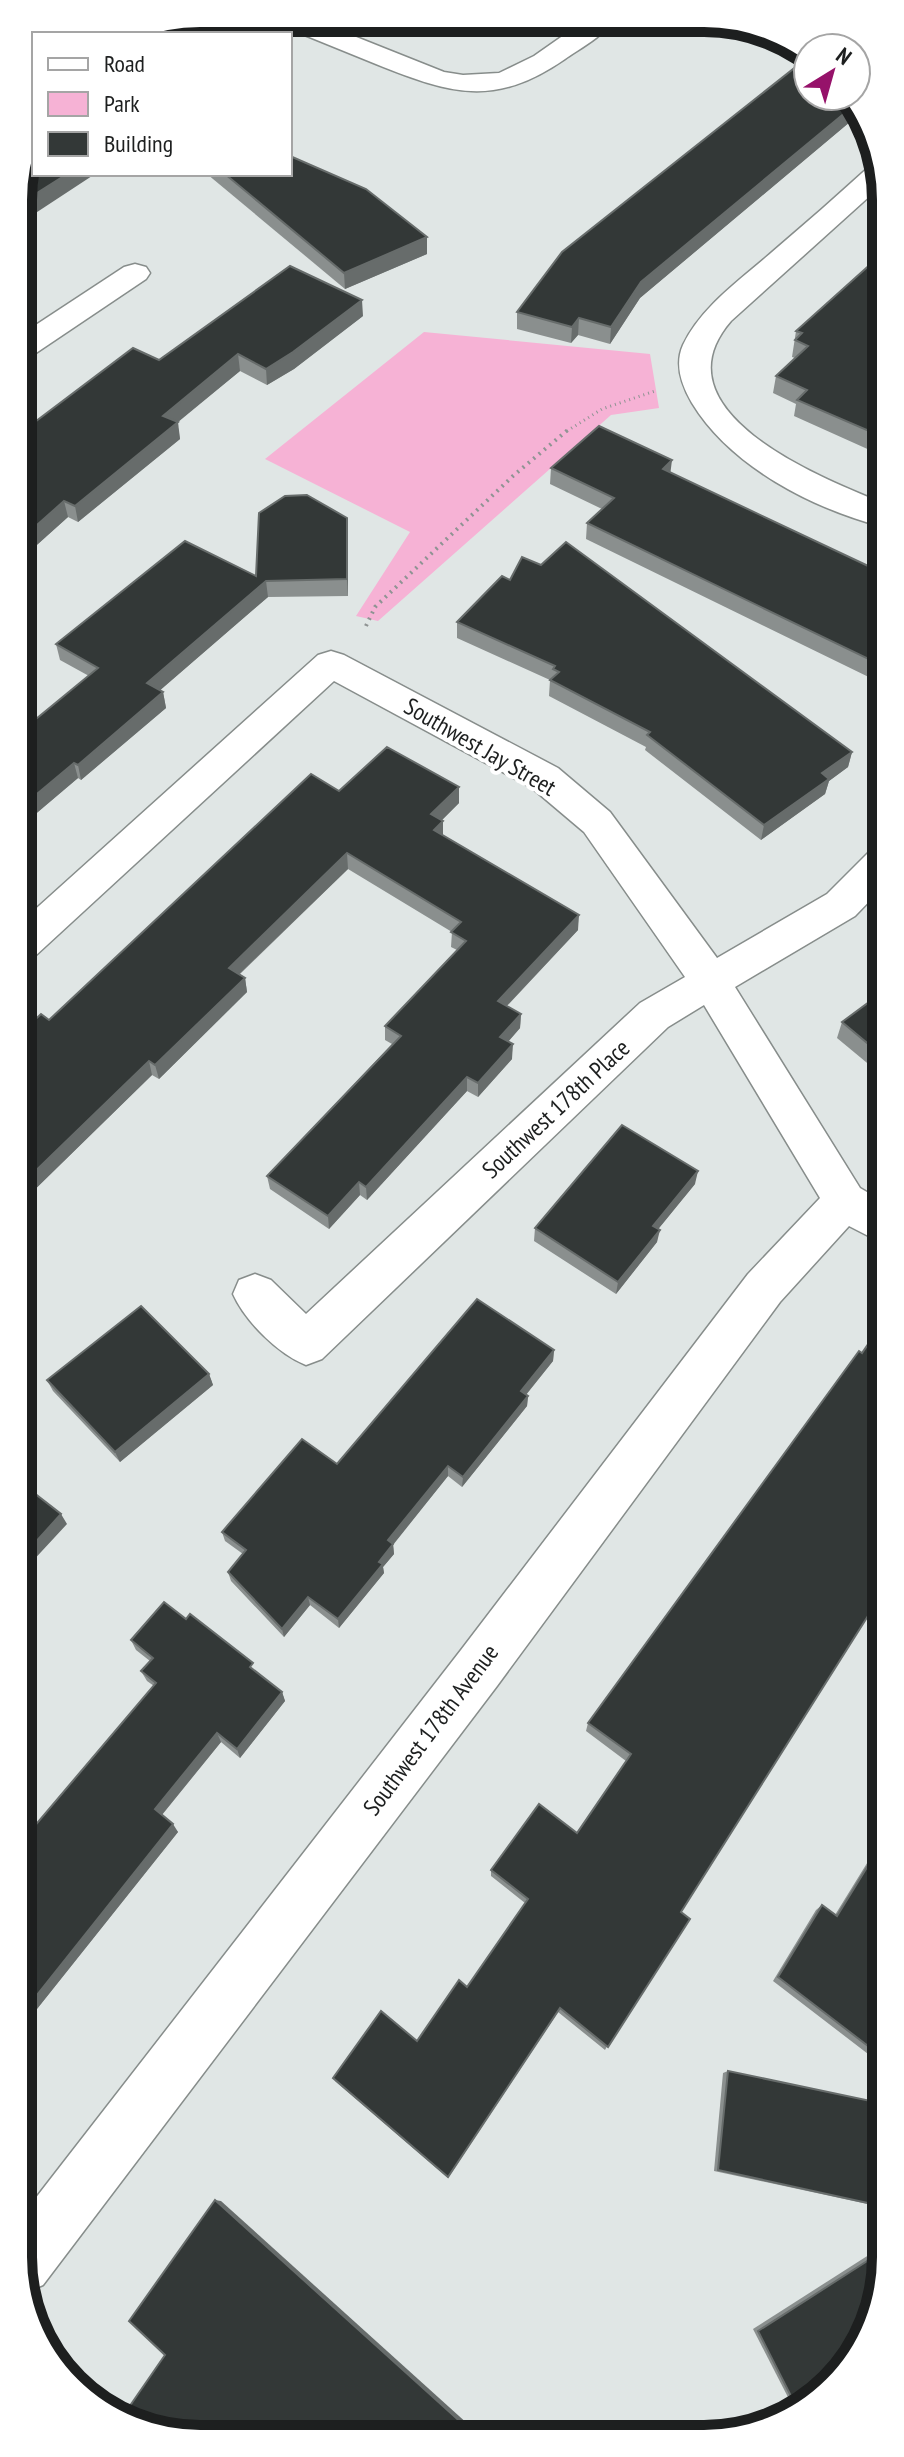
<svg xmlns="http://www.w3.org/2000/svg" width="904" height="2457" font-family="'PT Sans Narrow',sans-serif">
<style>
.green{fill:#f6b2d5}
.lines{fill:none;stroke-linecap:round;stroke-linejoin:round}
.minor-casing{stroke:#878d8b;stroke-width:3}
.path-far1{stroke:#8f9393;stroke-width:3;stroke-dasharray:1 4;stroke-linecap:butt}
.path{stroke:#8f9393;stroke-width:4;stroke-dasharray:2 5;stroke-linecap:butt}
.minor{fill:#fff;fill-rule:evenodd}
.wall{fill:#8a8f8e}
.shaded-wall{fill:#676c6b}
.building{fill:#333837;stroke:#676c6b;stroke-width:2}
.labels{text-anchor:middle;stroke-width:8;stroke-linejoin:round;paint-order:stroke}
.street-label{font-size:24px;fill:#1d1f1f;stroke:#fff}
.rim{fill:none;stroke:#1d1f1f;stroke-width:10}
</style>
<rect width="100%" height="100%" fill="#e0e6e5"/>
<path class="green" d="M424 332 650 354 659 408 611 415 378 621 356 616 410 532 265 459Z"/>
<g class="lines">
<g class="minor-casing">
<g id="minor">
<path d="M276 19H311L444 72 463 75 499 73 534 56 584 21H613C603 36 581 48 565 59 494 108 451 94 376 64 344 51 312 38 280 25Z"/>
<path d="M881 162 882 185 731 321C653 411 821 478 883 503V527C812 508 731 467 692 403 682 386 674 365 683 345 701 307 740 280 771 253 805 224 839 194 872 164Z"/>
<path d="M135 264 146 267 150 273 146 279 30 357 19 359V336L124 267Z"/>
<path d="M331 651 344 655 558 768 610 812 717 958 827 894 869 852 883 847 884 886 855 916 735 987 860 1188 884 1202V1244L849 1226 780 1302 497 1686 43 2285 22 2294 21 2217 461 1650 748 1274 820 1198 704 1005 668 1027 322 1359 306 1365C278 1354 245 1321 233 1294L239 1280 255 1274 271 1280 306 1314 640 1003 685 977 584 832 532 788 334 681 34 957 20 961V923L318 655Z"/>
</g>
</g>
<path class="path-far1" d="M567 431 602 409 655 391"/>
<path class="path" d="M366 626 375 607 513 476 569 429"/>
<use href="#minor" class="minor"/>
</g>
<g class="wall">
<path d="M846 96 857 116 640 298 610 344 578 335 571 343 517 329V312Z"/>
<path d="M207 174H290L427 254 345 289Z"/>
<path d="M883 253V456L794 416 796 404 773 393 776 376 795 358 792 357 796 331Z"/>
<path d="M363 316 294 369 267 385 240 371 177 422 180 439 78 522 68 517 19 561 159 360Z"/>
<path d="M551 468 670 472 883 573V684L586 539 587 523 602 509 550 484Z"/>
<path d="M348 534V596L268 597 160 690 163 692 166 708 81 780 78 778 19 828 89 676 60 660 56 644 256 576Z"/>
<path d="M457 622 852 752 848 767 829 781 825 794 761 840 645 750 646 747 549 696 550 680 457 638Z"/>
<path d="M459 787V803L442 820 443 821V835L578 930 507 1006 521 1014 520 1028 508 1042 512 1059 478 1097 467 1091 367 1200 360 1195 329 1229 270 1189 267 1176 392 1044 385 1040V1026L457 950 451 947 452 932 348 869 240 974 245 978 247 992 159 1079 152 1075 20 1204 22 1207 20 1209 25 1082 20 1079V1034L49 1020 339 791Z"/>
<path d="M884 991V1077L837 1038 842 1022Z"/>
<path d="M695 1184 658 1229 657 1242 616 1294 534 1241 535 1228Z"/>
<path d="M554 1350 553 1361 526 1395 528 1396 527 1406 462 1487 448 1476 393 1544 394 1554 383 1567 384 1573 339 1628 310 1605 284 1637 231 1581 228 1572 243 1554 225 1541 222 1532 337 1464Z"/>
<path d="M859 1351 681 1912 605 2050 558 2012 448 2178 335 2081 417 2041 467 1987 525 1903 491 1876V1870L577 1833 626 1761 586 1731 588 1723Z"/>
<path d="M209 1374 213 1385 120 1462 53 1391 47 1380Z"/>
<path d="M131 1640 256 1671 282 1692 285 1701 240 1758 221 1742 162 1815 178 1832 21 2029V1842L154 1686 147 1681 141 1671 150 1661 136 1650Z"/>
<path d="M885 1834V2067L773 1981 816 1910 822 1905 835 1915Z"/>
<path d="M728 2071 885 2104 886 2208 714 2171 723 2073Z"/>
<path d="M886 2244V2268L841 2377 792 2405 753 2329Z"/>
</g>
<g class="shaded-wall">
<path d="M852 107 857 116 640 298 610 344 611 327 641 282Z"/>
<path d="M67 174H95L28 218 30 228 18 236V205Z"/>
<path d="M427 237V254L345 289 344 273Z"/>
<path d="M362 300 363 316 294 369 267 385 266 369Z"/>
<path d="M579 318 578 335 571 343 572 327Z"/>
<path d="M238 354 240 371 166 432 163 416Z"/>
<path d="M178 422 180 439 78 522 75 506Z"/>
<path d="M672 460 670 476 663 469Z"/>
<path d="M64 501 68 517 19 561V541Z"/>
<path d="M347 518 348 534V596L347 579Z"/>
<path d="M266 581 268 597 150 699 147 683Z"/>
<path d="M163 692 166 708 81 780 78 765Z"/>
<path d="M852 752 848 767 829 781 825 794 761 840 764 825 822 773Z"/>
<path d="M74 763 78 778 19 828V809Z"/>
<path d="M459 787V803L432 830 431 814Z"/>
<path d="M443 821V836L434 830Z"/>
<path d="M347 853 348 869 231 982 229 968Z"/>
<path d="M579 915 578 930 498 1015V1001Z"/>
<path d="M245 978 247 992 159 1079 155 1065Z"/>
<path d="M521 1014 520 1028 500 1051V1037Z"/>
<path d="M513 1044 512 1059 478 1097V1083Z"/>
<path d="M149 1061 152 1075 20 1204 22 1207 20 1209V1186Z"/>
<path d="M467 1077V1091L367 1200 366 1187Z"/>
<path d="M698 1171 695 1184 651 1238 653 1226Z"/>
<path d="M359 1182 360 1195 329 1229 328 1216Z"/>
<path d="M660 1230 657 1242 616 1294 618 1282Z"/>
<path d="M554 1350 553 1361 520 1402 521 1391Z"/>
<path d="M209 1374 213 1385 120 1462 115 1452Z"/>
<path d="M528 1396 527 1406 462 1487 463 1477Z"/>
<path d="M448 1466V1476L389 1550 388 1540Z"/>
<path d="M61 1514 67 1524 29 1565 31 1567 21 1578 20 1563 23 1556Z"/>
<path d="M393 1544 394 1554 383 1567 384 1573 339 1628 338 1619Z"/>
<path d="M308 1597 310 1605 284 1637 282 1629Z"/>
<path d="M282 1692 285 1701 240 1758 237 1749Z"/>
<path d="M217 1733 221 1742 160 1817 155 1809Z"/>
<path d="M173 1824 178 1832 21 2029V2015Z"/>
<path d="M215 2200 221 2201 480 2435H475Z"/>
</g>
<g class="building">
<path d="M807 58H808V96H846L852 107 641 282 611 327 579 318 572 327 517 312 562 252Z"/>
<path d="M34 136V174H67L18 205V188L32 137Z"/>
<path d="M290 156 366 189 427 237 344 273 225 174H290Z"/>
<path d="M18 207 27 211 18 217Z"/>
<path d="M883 253V437L797 400 807 390 776 376 808 346 795 340 802 333 796 331Z"/>
<path d="M290 266 362 300 293 352 266 369 238 354 163 416 178 422 75 506 64 501 19 541V434L133 348 159 360Z"/>
<path d="M599 426 672 460 663 469 883 573V666L587 523 614 498 551 468Z"/>
<path d="M307 495 347 518V579L266 581 147 683 163 692 78 765 74 763 19 809V733L98 668 56 644 185 541 256 576 259 513 285 496Z"/>
<path d="M566 542 852 752 822 773 829 779 764 825 647 735 650 732 550 680 559 672 553 669 555 666 457 622 502 576 510 580 522 557 541 565Z"/>
<path d="M387 747 459 787 431 814 443 821 434 830 579 915 498 1001 521 1014 500 1037 513 1044 478 1083 467 1077 366 1187 359 1182 328 1216 267 1176 401 1036 385 1026 466 941 451 932 461 922 347 853 229 968 245 978 155 1065 149 1061 20 1186V1087L31 1076 20 1068V1034L41 1014 49 1020 311 774 339 791Z"/>
<path d="M884 991V1057L842 1022Z"/>
<path d="M622 1125 698 1171 653 1226 660 1230 618 1282 535 1228Z"/>
<path d="M477 1299 554 1350 521 1391 528 1396 463 1477 448 1466 388 1540 393 1544 379 1562 383 1564 338 1619 308 1597 282 1629 228 1572 246 1550 222 1532 302 1439 337 1464Z"/>
<path d="M141 1306 209 1374 115 1452 47 1380Z"/>
<path d="M884 1333 885 1589 681 1912 690 1919 608 2047 560 2008 448 2177 333 2078 381 2011 417 2041 459 1980 467 1987 528 1899 491 1870 539 1804 577 1833 631 1754 588 1723 859 1351 862 1353 871 1340 877 1344Z"/>
<path d="M20 1482 61 1514 23 1556 25 1558 20 1563Z"/>
<path d="M164 1602 186 1619 190 1614 253 1663 250 1667 282 1692 237 1749 217 1733 155 1809 173 1824 21 2015V1842L156 1683 141 1671 153 1658 131 1640Z"/>
<path d="M885 1838V2059L778 1977 822 1905 837 1916Z"/>
<path d="M728 2071 885 2104 886 2207 718 2170Z"/>
<path d="M215 2200 475 2435 165 2436 140 2422 127 2410 165 2355 129 2321Z"/>
<path d="M886 2249V2268L841 2377 795 2404 758 2331Z"/>
</g>
<g class="labels">
<g class="street-label">
<text transform="translate(480 747) rotate(30)" y="8">Southwest Jay Street</text>
<text transform="translate(556 1109) rotate(-43)" y="8">Southwest 178th Place</text>
<text transform="translate(431 1730) rotate(-53)" y="8">Southwest 178th Avenue</text>
</g>
</g>
<path d="M0 0H904V2457H0ZM200 32H704A168 168 0 0 1 872 200V2257A168 168 0 0 1 704 2425H200A168 168 0 0 1 32 2257V200A168 168 0 0 1 200 32Z" fill="#fff" fill-rule="evenodd"/>
<path class="rim" d="M200 32H704A168 168 0 0 1 872 200V2257A168 168 0 0 1 704 2425H200A168 168 0 0 1 32 2257V200A168 168 0 0 1 200 32Z"/>
<rect x="32" y="32" width="260" height="144" fill="#ffffff" stroke="#a5a5a5" stroke-width="2"/>
<rect x="48" y="58" width="40" height="12" fill="#ffffff" stroke="#a5a5a5" stroke-width="2"/>
<text x="104" y="72" font-size="24" fill="#1d1f1f">Road</text>
<rect x="48" y="92" width="40" height="24" fill="#f6b2d5" stroke="#a5a5a5" stroke-width="2"/>
<text x="104" y="112" font-size="24" fill="#1d1f1f">Park</text>
<rect x="48" y="132" width="40" height="24" fill="#333837" stroke="#a5a5a5" stroke-width="2"/>
<text x="104" y="152" font-size="24" fill="#1d1f1f">Building</text>
<g transform="translate(832 72) rotate(37)"><circle r="38" fill="#ffffff" stroke="#a5a5a5" stroke-width="2"/>
<path d="M0-6L14 30L0 20L-14 30Z" fill="#96126a"/>
<text y="-12" font-size="22" font-weight="bold" text-anchor="middle" fill="#1d1f1f">N</text>
</g>
</svg>
